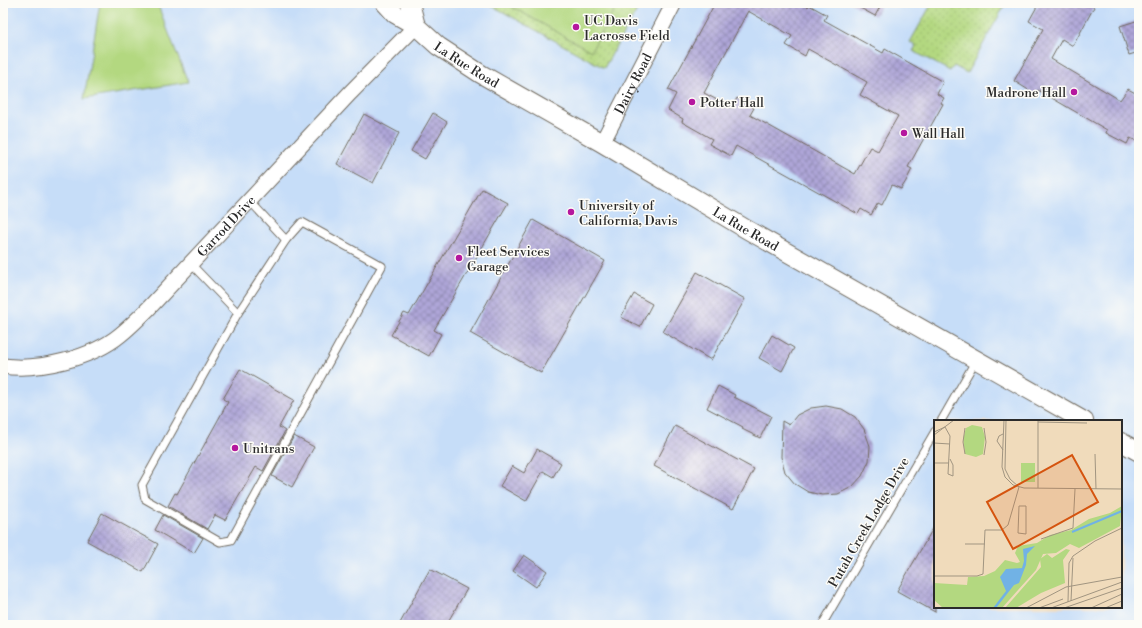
<svg xmlns="http://www.w3.org/2000/svg" width="1142" height="628" font-family="'Libre Bodoni',serif">
<style>
.built{fill:#c6ddf8;fill-rule:evenodd}
.grass{fill:url(#grass-dots);stroke:#6f8256}
.garden{fill:#b3d880;stroke:#6f8256}
.building{fill:url(#building-cross-hatch);fill-rule:evenodd}
.lines{fill:none;stroke-linecap:round;stroke-linejoin:round}
.service-casing{stroke:#70695d;stroke-width:9}
.minor-casing{stroke:#70695d;stroke-width:17}
.tertiary-casing{stroke:#70695d;stroke-width:20}
.service{stroke:#fff;stroke-width:7}
.minor{stroke:#fff;stroke-width:15}
.tertiary{stroke:#fff;stroke-width:18}
.poi-dot{fill:#b5179e;stroke:#fdfcf7;stroke-width:1.5}
.labels{text-anchor:middle;stroke-width:3;stroke-linejoin:round;paint-order:stroke}
.poi-label{font-size:13px;fill:#2b2b2b;stroke:#fdfcf7;text-anchor:start}
.street-label{font-size:13px;fill:#2b2b2b;stroke:#fdfcf7}
.inset-river{fill:none;stroke:#71b2e5;stroke-width:2}
.inset-road{fill:none;stroke:#a19581;stroke-width:1}
.view{fill:#d5540f;fill-opacity:0.15;stroke:#d5540f;stroke-width:2}
.inset-edge{fill:none;stroke:#2b2b2b;stroke-width:2}
</style>
<defs>
<pattern id="grass-dots" width="8" height="8" patternUnits="userSpaceOnUse"><rect width="8" height="8" fill="#b3d880"/><path d="M2 2h.1M6 6h.1" fill="none" stroke="#9aba6f" stroke-width="1.8" stroke-linecap="round"/></pattern>
<pattern id="building-cross-hatch" width="8" height="8" patternUnits="userSpaceOnUse"><rect width="8" height="8" fill="#aea6d8"/><path d="M0 0l8 8M0 8l8-8" fill="none" stroke="#8e87af"/></pattern>
</defs>
<rect width="100%" height="100%" fill="#fdfcf7"/>
<filter id="ink" filterUnits="userSpaceOnUse"><feTurbulence type="fractalNoise" baseFrequency=".025" numOctaves="2"/><feDisplacementMap in="SourceGraphic" scale="8" xChannelSelector="R" yChannelSelector="G"/><feConvolveMatrix kernelMatrix="1 2 1 2 8 2 1 2 1" color-interpolation-filters="sRGB"/></filter>
<filter id="wash" filterUnits="userSpaceOnUse"><feTurbulence type="fractalNoise" baseFrequency=".012" numOctaves="4" result="noise"/><feDisplacementMap in="SourceGraphic" scale="16" xChannelSelector="R" yChannelSelector="G"/><feGaussianBlur stdDeviation="0.9" result="paint"/><feColorMatrix in="noise" values="0 0 0 0 0 0 0 0 0 0 0 0 0 0 0 0 0 1.4 0 .05"/><feComposite in="paint" operator="in"/></filter>
<g filter="url(#wash)">
<rect width="100%" height="100%" fill="#f0dbbb"/>
<path class="built" d="M3 3H1139V625H3ZM935 421H1121V607H935Z"/>
<g class="grass">
<path d="M487 3H641L604 68Z"/>
<path d="M932 3H1006L967 73 954 66 950 71 913 51 916 46 910 42Z"/>
</g>
<g class="garden">
<path d="M100 3H157L188 82 84 99Z"/>
<path d="M505 3H618L591 51Z"/>
</g>
<g id="blocks">
<g class="building">
<path d="M715 3H801L808 7 809 5 827 15 824 20 883 53 885 49 943 82 937 94 944 98 941 103 943 104 908 167 912 169 906 181 901 189 892 185 882 205 878 203 871 215 861 209 858 214 736 146 731 156 709 144 712 139 682 122 683 119 668 110 676 94 668 90ZM748 11 792 36 786 45 805 56 808 49 867 82 860 95 898 116 878 151 870 147 855 174 750 115 754 108 737 98 732 108 704 93Z"/>
<path d="M851 3H882L875 16Z"/>
<path d="M1039 3H1086L1094 7 1073 46 1062 39 1051 59 1120 100 1128 89 1139 95V142L1130 138 1127 144 1106 133 1107 130 1038 90 1035 94 1014 81 1043 29 1029 21Z"/>
<path d="M1139 20V52L1129 55 1120 26Z"/>
<path d="M433 113 447 122 425 159 411 151Z"/>
<path d="M364 114 399 133 373 183 337 164Z"/>
<path d="M482 189 508 203 434 330 441 334 429 356 391 335 404 313 409 315Z"/>
<path d="M533 220 605 261 541 373 470 333Z"/>
<path d="M697 272 745 299 711 360 663 332Z"/>
<path d="M634 294 652 304 640 327 621 317Z"/>
<path d="M772 335 794 348 782 371 759 358Z"/>
<path d="M240 369 294 400 279 427 285 431 263 471 256 467 225 520 215 515 207 529 168 506 175 493 177 494 228 402 223 399Z"/>
<path d="M718 386 735 395 734 397 771 416 760 438 742 429 743 427 707 408Z"/>
<path d="M826 406 842 409 855 417 864 429 870 446 869 461 862 476 852 487 838 494 822 495 808 492 795 484 785 472 781 457 782 421 789 425 797 415 811 408Z"/>
<path d="M675 426 754 469 733 509 654 466Z"/>
<path d="M294 436 314 447 292 487 272 476Z"/>
<path d="M537 449 561 463 553 477 543 471 526 501 500 486 512 466 524 473Z"/>
<path d="M102 513 158 544 143 572 87 541Z"/>
<path d="M163 515 203 538 194 553 155 530Z"/>
<path d="M935 525V612L897 591Z"/>
<path d="M524 555 547 571 536 587 513 571Z"/>
<path d="M430 569 467 589 446 625H399Z"/>
</g>
</g>
</g>
<g filter="url(#ink)">
<use href="#blocks" fill-opacity="0" stroke="#70695d" stroke-width="1"/>
<g class="lines">
<g class="service-casing">
<g id="service">
<path d="M249 200 286 240"/>
<path d="M302 222 382 266 231 540 220 542 145 499 142 485 238 313 286 240Z"/>
<path d="M190 263 238 313"/>
<path d="M941 421 976 360"/>
<path d="M822 625 935 431"/>
</g>
</g>
<g class="minor-casing">
<g id="minor">
<path id="s1" d="M602 143 674 3"/>
<path id="s2" d="M3 366C39 371 92 358 120 335 130 327 139 318 148 309L350 93 416 26"/>
</g>
</g>
<g class="tertiary-casing">
<g id="tertiary">
<path id="s3" d="M385 3 395 14 416 26 438 46 481 74 602 143 746 229 1084 421"/>
<path d="M410 3 416 26"/>
<path d="M1121 442 1139 452"/>
</g>
</g>
<use href="#service" class="service"/>
<use href="#minor" class="minor"/>
<use href="#tertiary" class="tertiary"/>
</g>
</g>
<g class="poi-dot">
<circle cx="576" cy="27" r="4"/>
<circle cx="1074" cy="92" r="4"/>
<circle cx="692" cy="102" r="4"/>
<circle cx="904" cy="133" r="4"/>
<circle cx="571" cy="212" r="4"/>
<circle cx="459" cy="258" r="4"/>
<circle cx="235" cy="448" r="4"/>
</g>
<g class="labels">
<g class="poi-label">
<text x="584" y="25">UC Davis<tspan x="584" dy="15">Lacrosse Field</tspan></text>
<text x="1066" y="97" text-anchor="end">Madrone Hall</text>
<text x="700" y="107">Potter Hall</text>
<text x="912" y="138">Wall Hall</text>
<text x="579" y="210">University of<tspan x="579" dy="15">California, Davis</tspan></text>
<text x="467" y="256">Fleet Services<tspan x="467" dy="15">Garage</tspan></text>
<text x="243" y="453">Unitrans</text>
</g>
<g class="street-label">
<text dy="5" stroke="none"><textPath href="#s3" startOffset="103">La Rue Road</textPath></text>
<text dy="5" stroke="none"><textPath href="#s1" startOffset="67">Dairy Road</textPath></text>
<text dy="5" stroke="none"><textPath href="#s2" startOffset="276">Garrod Drive</textPath></text>
<text dy="5" stroke="none"><textPath href="#s3" startOffset="427">La Rue Road</textPath></text>
<text transform="translate(868 522) rotate(-60)" y="5">Putah Creek Lodge Drive</text>
</g>
</g>
<g transform="translate(934 420)">
<rect width="188" height="188" fill="#f0dbbb"/>
<path d="M87 43H101V62H87ZM132 129 136 130 129 140 131 163 107 173 82 188H71L107 147 106 139 113 134 118 138Z" fill="#b3d880"/>
<path d="M38 5 48 7 51 17 49 34 42 37 31 34 29 19 32 8ZM89 44H99V62L89 61ZM188 86 186 106 145 128 136 124 122 133 109 134 102 150 68 188H9L0 180V163L33 165 34 157 50 156 61 151 71 140 83 143 86 142 81 133 84 126 103 123 116 115 137 110 155 99 176 93Z" fill="#b3d880"/>
<path d="M101 126 93 134 92 145 85 163 80 165 62 188H59L72 171 66 157 72 149 88 148 90 141 89 129Z" fill="#71b2e5"/>
<path class="inset-river" d="M138 112 188 91"/>
<path class="inset-road" d="M70 0 68 47 71 57 79 65 90 68 188 69M72 0 71 49 76 59 85 67M104 2 153 3M11 7 16 16 14 54 19 56V45L16 39M31 8 29 22 31 34M0 12 11 7M0 15 20 0M0 23 16 24M69 30 63 21 65 16 69 14M161 34 162 69M50 35 52 22 50 8M0 43H15M104 68V0M85 86H92V114L84 113ZM107 119 139 108 141 69M31 124H51M0 156H43L49 154 51 110H68L74 105 85 67M137 181 139 138M134 182 135 143 139 136 161 121 188 108M92 188 132 167 188 157M105 188 129 179M117 188 188 162M130 188 188 168M157 188 188 174M171 188 188 181"/>
<path class="view" d="M138 35 164 82 79 129 53 82Z"/>
<rect width="188" height="188" class="inset-edge"/>
</g>
<rect width="1142" height="628" fill="none" stroke="#fdfcf7" stroke-width="16"/>
</svg>
